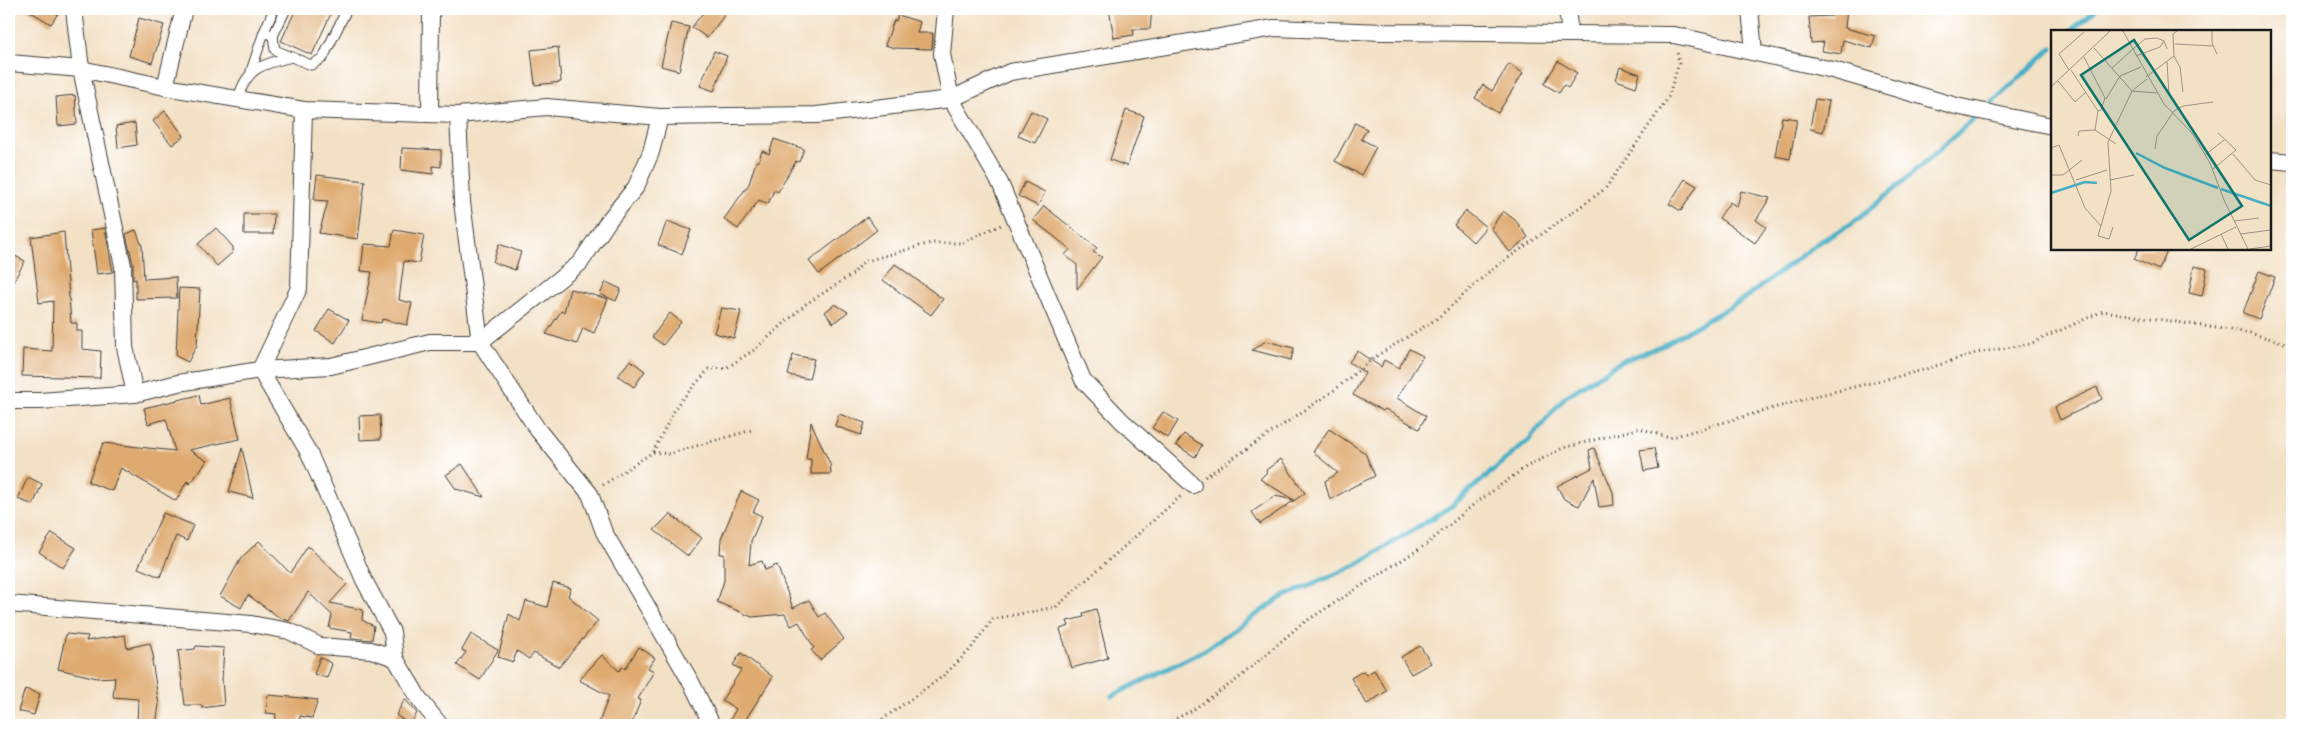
<svg xmlns="http://www.w3.org/2000/svg" width="2301" height="734" font-family="'Shantell Sans',sans-serif">
<style>
.lines{fill:none;stroke-linecap:round;stroke-linejoin:round}
.stream{stroke:#46afc5;stroke-width:5}
.building{fill:#dfaa6f}
.lane-casing{stroke:#3c3a36;stroke-width:11}
.street-casing{stroke:#3c3a36;stroke-width:18}
.path{stroke:#3c3a36;stroke-width:3;stroke-dasharray:1 4;stroke-linecap:butt}
.lane{stroke:#fff;stroke-width:9}
.street{stroke:#fff;stroke-width:16}
.inset-river{fill:none;stroke:#46afc5;stroke-width:2.5}
.inset-road{fill:none;stroke:#9d9282;stroke-width:1}
.view{fill:#0f766e;fill-opacity:0.15;stroke:#0f766e;stroke-width:2.5}
.inset-edge{fill:none;stroke:#1c1c1c;stroke-width:2.5}
</style>
<rect width="100%" height="100%" fill="#fff"/>
<filter id="ink" filterUnits="userSpaceOnUse"><feTurbulence type="fractalNoise" baseFrequency=".02" numOctaves="2"/><feDisplacementMap in="SourceGraphic" scale="10" xChannelSelector="R" yChannelSelector="G"/><feConvolveMatrix kernelMatrix="1 2 1 2 8 2 1 2 1" color-interpolation-filters="sRGB"/></filter>
<filter id="wash" filterUnits="userSpaceOnUse"><feTurbulence type="fractalNoise" baseFrequency=".0096" numOctaves="4" result="noise"/><feDisplacementMap in="SourceGraphic" scale="20" xChannelSelector="R" yChannelSelector="G"/><feGaussianBlur stdDeviation="1.12" result="paint"/><feColorMatrix in="noise" values="0 0 0 0 0 0 0 0 0 0 0 0 0 0 0 0 0 1.4 0 .05"/><feComposite in="paint" operator="in"/></filter>
<g filter="url(#wash)">
<rect width="100%" height="100%" fill="#f3e1c6"/>
<g class="lines">
<g class="stream">
<path d="M2071 31 2096 9"/>
<path d="M1985 109 2052 48"/>
<path d="M1112 696 1205 650 1279 599 1356 565 1449 508 1529 440 1565 397 1620 362 1661 346 1744 299 1818 243 1853 223 1904 181 1979 114"/>
</g>
</g>
<g id="blocks">
<g class="building">
<path d="M26 9H61L51 24Z"/>
<path d="M296 9H333L312 55 281 41Z"/>
<path d="M706 9H729L707 38 692 27Z"/>
<path d="M1109 9H1152L1150 29H1133L1134 35 1114 38Z"/>
<path d="M1832 9H1847L1845 28 1875 36 1872 48 1843 40 1841 54 1822 51 1824 42 1811 43 1809 17 1832 16Z"/>
<path d="M898 15 920 22 917 33H933L932 49 894 48 885 45 894 20 896 21Z"/>
<path d="M139 18 164 25 152 63 129 56Z"/>
<path d="M671 23 689 27 679 71 661 66Z"/>
<path d="M558 47 561 82 535 85 531 50Z"/>
<path d="M714 51 727 56 714 91 700 86Z"/>
<path d="M1558 61 1577 73 1568 88 1564 85 1559 93 1544 84Z"/>
<path d="M1509 64 1523 73 1498 113 1475 98 1483 85 1492 91Z"/>
<path d="M1620 67 1640 74 1636 87 1616 80Z"/>
<path d="M75 95 77 124 58 126 56 97Z"/>
<path d="M1815 99 1829 101 1823 132 1810 129Z"/>
<path d="M1126 110 1144 116 1127 166 1110 160Z"/>
<path d="M165 111 184 136 172 145 153 121Z"/>
<path d="M1031 111 1047 119 1035 143 1018 136Z"/>
<path d="M1782 117 1797 119 1790 159 1775 156Z"/>
<path d="M135 123 137 145 118 148 116 126Z"/>
<path d="M1355 123 1367 129 1361 139 1376 147 1361 175 1335 161Z"/>
<path d="M774 139 804 149 799 162 796 161 778 192 774 190 768 204 759 200 738 229 724 219 749 184 756 161 758 162 762 151 769 154Z"/>
<path d="M402 148 441 150V167L433 166V174L401 170Z"/>
<path d="M317 175 365 181 358 239 319 233 328 201 314 200Z"/>
<path d="M1685 179 1697 186 1681 211 1669 204Z"/>
<path d="M1025 182 1045 192 1038 206 1018 196Z"/>
<path d="M1741 191 1770 198 1756 220 1766 227 1755 243 1719 218 1730 202 1737 207Z"/>
<path d="M1044 206 1097 248 1093 252 1102 257 1077 289V265L1065 255 1070 249 1033 220Z"/>
<path d="M1466 211 1486 227 1473 242 1454 225Z"/>
<path d="M1503 211 1515 220 1528 237 1510 252 1491 228Z"/>
<path d="M244 214H274L273 234H244Z"/>
<path d="M867 217 877 230 819 274 809 261Z"/>
<path d="M667 221 691 230 682 254 658 245Z"/>
<path d="M105 228 113 272 97 274 91 230Z"/>
<path d="M216 228 233 247V252L217 266 198 244Z"/>
<path d="M136 230 142 246 144 279 176 277 177 298 136 299V279L133 280V264L126 234Z"/>
<path d="M394 230 424 235 419 263 404 261 399 300 412 303 407 325 382 319 381 323 362 320 372 272 361 271 364 244 391 246Z"/>
<path d="M64 232 71 323H77V331H82V349L101 351 100 378 22 376 23 349 52 351 53 301 39 303 31 237Z"/>
<path d="M499 244 521 252 515 270 493 262Z"/>
<path d="M2139 249H2168L2159 270 2134 259Z"/>
<path d="M9 253 25 261 9 289Z"/>
<path d="M895 264 943 299 931 315 883 280Z"/>
<path d="M2194 266 2207 269 2202 296 2189 293Z"/>
<path d="M2259 271 2275 277 2259 319 2243 313Z"/>
<path d="M606 282 621 289 616 301 600 294Z"/>
<path d="M179 288 200 289 197 345 188 362 176 356Z"/>
<path d="M570 289 608 299 594 333 583 328 577 344 546 334 561 311 564 312Z"/>
<path d="M835 304 848 312 833 323 825 312Z"/>
<path d="M721 308 741 311 734 338 714 333Z"/>
<path d="M329 309 349 320 335 343 316 331Z"/>
<path d="M670 313 681 322 663 345 652 337Z"/>
<path d="M1266 341 1294 348 1291 360 1252 350Z"/>
<path d="M1409 349 1423 356 1397 398 1426 416 1419 429 1385 409 1383 411 1353 395 1365 373 1349 362 1357 351 1381 367 1384 360 1399 368Z"/>
<path d="M793 355 814 359 809 379 788 375Z"/>
<path d="M630 360 645 371 634 387 618 376Z"/>
<path d="M2097 387 2102 399 2060 420 2055 407Z"/>
<path d="M199 395 201 405 230 398 240 439 189 450 207 461 190 484 187 481 176 501 121 468 112 491 88 482 103 443 175 451 166 419 148 424 144 408Z"/>
<path d="M1163 412 1178 421 1168 438 1152 428Z"/>
<path d="M839 414 865 423 861 435 835 426Z"/>
<path d="M380 415 381 439 360 440 359 416Z"/>
<path d="M811 422 830 464 831 474H811V459H806Z"/>
<path d="M1329 429 1365 453 1375 476 1354 486 1330 500 1325 481 1338 473 1313 452Z"/>
<path d="M1184 434 1202 445 1195 457 1176 445Z"/>
<path d="M242 448 253 498 229 492Z"/>
<path d="M1594 448 1613 492 1614 505 1599 507 1594 478 1579 506 1564 499 1557 486 1592 468 1589 450Z"/>
<path d="M1654 448 1658 468 1644 471 1640 450Z"/>
<path d="M1281 459 1305 493 1260 524 1252 512 1275 496 1294 500 1260 479 1267 472 1266 470Z"/>
<path d="M462 464 484 497 456 489 446 475Z"/>
<path d="M28 477 42 484 33 505 18 499Z"/>
<path d="M741 491 759 500 753 512 762 516 751 541 749 565 762 561 765 570 777 565 793 608 809 600 819 617 825 613 844 639 820 660 811 650 814 648 799 622 791 626 785 614 752 617 717 602 724 581V554H720L721 539Z"/>
<path d="M163 513 193 525 187 541 176 536 160 577 138 568Z"/>
<path d="M670 514 702 538 688 556 654 530Z"/>
<path d="M52 533 76 548 63 568 39 552Z"/>
<path d="M259 541 290 573 308 546 347 584 330 603 363 610 362 620 374 626 372 640 351 638 352 632 329 628 332 615 308 592 289 621 280 618 248 595 241 608 220 596 241 558Z"/>
<path d="M553 583 571 588 568 596 598 621 559 667 534 653 529 659 517 651 513 662 498 657 509 614 520 621 526 601 547 607Z"/>
<path d="M1096 609 1108 658 1072 668 1060 629 1069 626 1067 621 1084 617 1083 613Z"/>
<path d="M66 634 88 636 86 641 125 635 127 648 150 643 154 659 152 660 159 705 156 725H137L138 699 113 697 115 677 97 678 58 669Z"/>
<path d="M471 634 498 650 480 680 457 665 466 652 462 650Z"/>
<path d="M196 646 224 648 222 680 224 705 202 708V705H185L178 651 195 649Z"/>
<path d="M1420 646 1431 663 1411 674 1401 657Z"/>
<path d="M639 647 655 658 648 668 654 671 638 699 641 700 631 725H598L609 696 579 680 602 655 619 671 622 667 625 669Z"/>
<path d="M741 653 773 677 742 725H727L736 709 722 700 741 670 733 665Z"/>
<path d="M320 657 332 664 327 678 314 674Z"/>
<path d="M1374 670 1387 691 1367 704 1351 678 1363 671 1366 675Z"/>
<path d="M25 689 40 694 34 715 18 711Z"/>
<path d="M268 695 302 698 318 700 312 718 300 716 299 725H275L276 714 266 713Z"/>
<path d="M405 699 417 713 410 725 396 715Z"/>
</g>
</g>
</g>
<g filter="url(#ink)">
<use href="#blocks" fill-opacity="0" stroke="#3c3a36" stroke-width="1"/>
<g class="lines">
<g class="lane-casing">
<g id="lane">
<path d="M286 9 273 36 275 50 311 65 323 58 347 9"/>
<path d="M264 32 274 9"/>
<path d="M251 71 264 32 273 36"/>
<path d="M238 99C246 68 262 64 292 57"/>
</g>
</g>
<g class="street-casing">
<g id="street">
<path d="M946 9 942 54 951 99 1000 183 1083 380 1122 421 1193 485"/>
<path d="M1567 9 1570 34"/>
<path d="M1750 9 1754 52"/>
<path d="M9 63 81 69 74 9"/>
<path d="M165 87 184 9"/>
<path d="M304 110 299 288 260 370 309 453 364 580 392 632 395 658"/>
<path d="M430 114 431 9"/>
<path d="M458 115 462 202 480 342"/>
<path d="M2270 160 2292 162"/>
<path d="M480 342 580 263 609 220 636 187 651 152 660 117"/>
<path d="M135 394 125 347 123 266 81 69 165 87 304 110 458 115 547 107 660 117 817 115 951 99 1010 72 1274 28 1384 32 1674 35 1833 70 1956 106 2052 126"/>
<path d="M9 401H40L135 394 178 383 260 370 331 366 430 342H480L538 430 590 494 604 532 692 684 712 725"/>
<path d="M9 604 251 624 289 631 320 646 371 650 395 658 420 700 440 725"/>
</g>
</g>
<g class="path">
<path d="M653 452 677 405 709 369 726 368 754 350 806 304 853 274 863 262 931 243H961L1001 225"/>
<path d="M1205 477 1332 392 1375 357 1438 318 1490 271 1605 189 1668 98 1679 63 1677 51"/>
<path d="M603 485 653 452 668 454 752 430"/>
<path d="M874 725 942 677 970 650 993 619 1056 607 1182 495"/>
<path d="M1163 725 1191 711 1239 678 1300 625 1427 544 1473 505 1526 467 1563 448 1640 428 1669 438 1816 396 1920 371 1976 353 2030 344 2103 311 2250 333 2292 345"/>
</g>
<use href="#lane" class="lane"/>
<use href="#street" class="street"/>
</g>
</g>
<g transform="translate(2051 30)">
<rect width="220" height="220" fill="#f3e1c6"/>
<path class="inset-river" d="M85 123 114 138 167 158M170 159 220 176M0 163 34 152 46 153"/>
<path class="inset-road" d="M72 1 82 19 94 9 106 8 113 11 116 19M161 1V13L166 24M124 14 162 16M43 18 81 61 57 112 60 161 47 206 58 209 62 197M85 26 109 17 113 11M123 26 129 37 132 62M33 27 54 68 50 80 47 81M116 32 118 65M61 38 82 19 113 74 141 103 159 133 173 170 197 219M18 40 8 24 33 2M20 40 47 81 44 100 65 114M95 47 123 26 122 4 126 1M7 51 24 72 35 62M0 57 59 1M82 60 96 49M81 61 106 63M55 69 69 46 90 37M27 106 28 101 44 100M0 118 8 115 34 178 50 196M104 119 106 106 123 81 132 76 162 72M182 124 204 150 220 155M154 125 173 110M162 139 185 120 167 103M0 145H12L31 130M25 150 56 140M59 150 83 145M183 191 208 188M170 204 177 219M189 204 220 200M140 219 185 197M199 219 220 216"/>
<path class="view" d="M83 10 191 176 138 210 30 45Z"/>
<rect width="220" height="220" class="inset-edge"/>
</g>
<rect width="2301" height="734" fill="none" stroke="#fff" stroke-width="30"/>
</svg>
